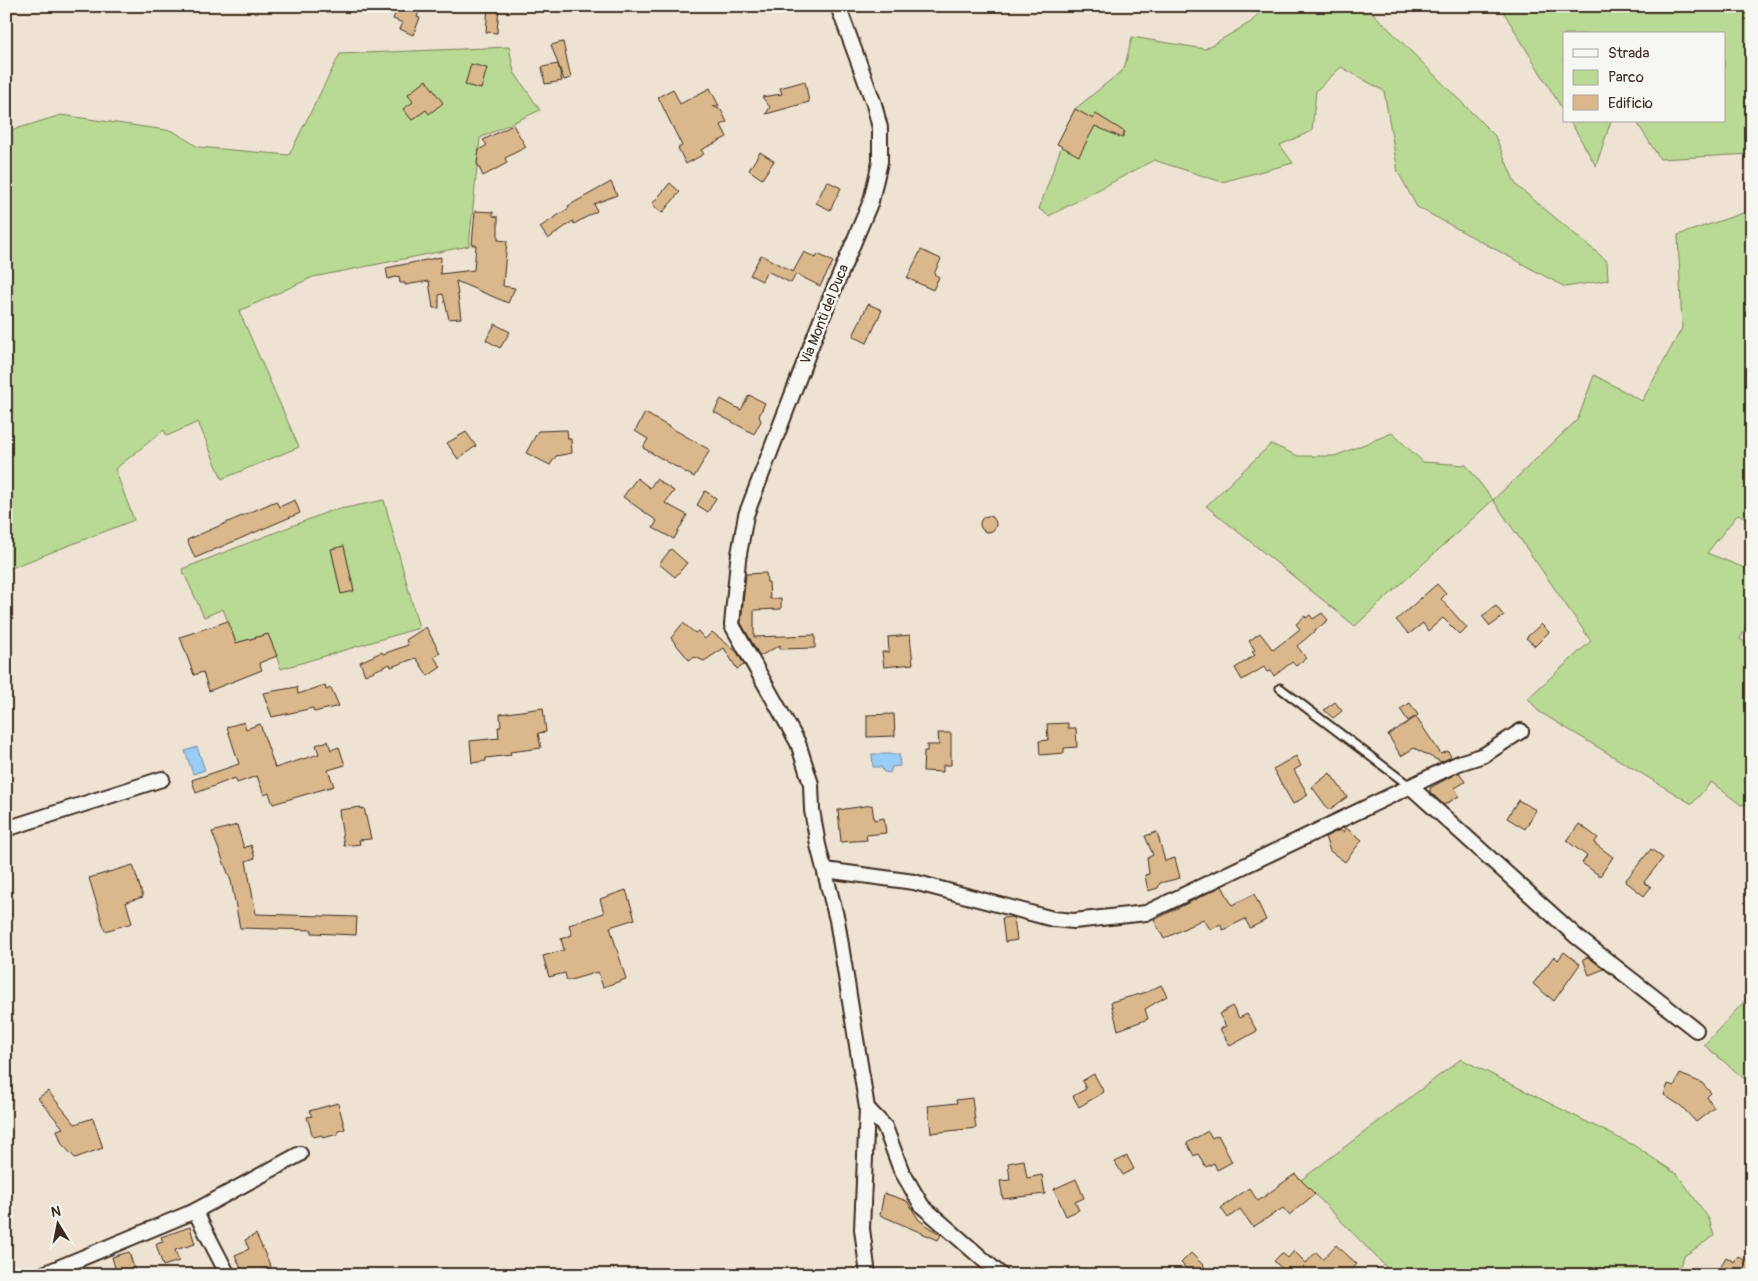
<svg xmlns="http://www.w3.org/2000/svg" width="1758" height="1281" font-family="Pangolin,sans-serif">
<style>
.green{fill:#b9da94;stroke:#7a8259}
.water{fill:#99ccf6;stroke:#738ba0}
.building{fill:#dab88c;stroke:#3b2a1e}
.lines{fill:none;stroke-linecap:round;stroke-linejoin:round}
.service-casing{stroke:#3b2a1e;stroke-width:11}
.minor-casing{stroke:#3b2a1e;stroke-width:18}
.service{stroke:#f6f6f2;stroke-width:7}
.minor{stroke:#f6f6f2;stroke-width:14}
.labels{text-anchor:middle;stroke-width:5;stroke-linejoin:round;paint-order:stroke}
.street-label{font-size:14px;fill:#3b2a1e;stroke:#f6f6f2}
</style>
<rect width="100%" height="100%" fill="#eee3d3"/>
<filter id="ink" filterUnits="userSpaceOnUse"><feTurbulence type="fractalNoise" baseFrequency=".02" numOctaves="2"/><feDisplacementMap in="SourceGraphic" scale="10" xChannelSelector="R" yChannelSelector="G"/><feConvolveMatrix kernelMatrix="1 2 1 2 8 2 1 2 1" color-interpolation-filters="sRGB"/></filter>
<g filter="url(#ink)">
<g class="green">
<path d="M1265 6H1366L1495 136 1516 185 1607 261 1608 280 1565 287 1417 207 1398 172 1384 91 1341 67 1316 91 1312 131 1280 145 1293 163 1222 182 1154 160 1049 216 1039 209 1075 109 1124 69 1132 37 1205 49 1251 22Z"/>
<path d="M1500 6H1752V154L1660 159 1636 121H1724V34H1564V112Z"/>
<path d="M509 47 514 72 540 110 480 138 469 246 313 277 239 311 299 447 222 479 198 422 167 436 164 430 115 469 134 520 6 570V132L61 115 173 131 198 147 289 155 340 54Z"/>
<path d="M1570 121H1611L1596 166Z"/>
<path d="M1752 210V521L1738 514 1707 553 1752 571V613L1740 639 1752 647V804L1741 805 1711 782 1692 804 1538 711 1528 698 1591 641 1493 500 1355 626 1206 506 1271 444 1298 456H1335L1392 433 1423 462 1466 465 1493 500 1578 419 1594 375 1642 401 1682 328 1678 235Z"/>
<path d="M384 500 419 628 281 669 268 634 236 643 223 609 204 617 182 569 330 511Z"/>
<path d="M1752 993V1085L1704 1045Z"/>
<path d="M1461 1059 1635 1146 1678 1175 1709 1219 1714 1236 1684 1256 1676 1275H1379L1386 1267 1301 1180Z"/>
</g>
<g class="water">
<path d="M197 747 205 770 193 774 185 751Z"/>
<path d="M872 754H899L900 766 892 767 890 773 884 772 881 767H873Z"/>
</g>
<g class="building">
<path d="M398 6H421L417 17 420 18 413 35 400 29 403 23 393 19Z"/>
<path d="M488 6H499L497 33 486 32Z"/>
<path d="M563 42 571 78 564 80 551 45Z"/>
<path d="M471 64 487 68 481 89 465 85Z"/>
<path d="M558 64 562 81 545 84 542 67Z"/>
<path d="M426 80 443 103 429 114 426 110 412 120 403 109 413 102 408 94Z"/>
<path d="M805 81 809 102 766 114 770 107 762 97 782 94 780 88Z"/>
<path d="M710 88 719 106H713L721 110 727 122 721 125 727 137 701 150 704 154 686 164 678 148 682 146 658 97 673 89 680 104Z"/>
<path d="M1075 109 1093 119 1096 114 1125 132 1122 138 1095 126 1079 156 1057 144Z"/>
<path d="M513 125 526 147 505 158 507 163 483 176 477 163 479 150 487 145 483 140Z"/>
<path d="M760 152 774 161 762 179 749 170Z"/>
<path d="M827 181 841 188 830 210 816 203Z"/>
<path d="M611 182 617 195 594 204 597 211 574 224 573 221 548 239 540 227 569 208 568 206Z"/>
<path d="M670 183 680 192 662 213 652 204Z"/>
<path d="M475 211 493 212V216L498 217V240L507 241 503 286 515 288 508 303 456 281 461 318 449 319 443 294 439 295V308H433L429 281 405 285V283H400L399 276 388 279 386 268 441 257 440 274 474 270 476 245H472Z"/>
<path d="M921 250 941 259 934 274 939 277 933 290 907 278Z"/>
<path d="M804 252 816 258 818 254 833 262 820 286 796 274 791 283 767 271 762 281 750 275 761 255 793 272Z"/>
<path d="M868 304 882 310 867 343 853 336Z"/>
<path d="M495 324 510 332 500 348 486 340Z"/>
<path d="M749 395 765 403 759 416 761 421 754 434 714 412 721 399 741 410Z"/>
<path d="M645 413 710 450 694 477 643 448 648 439 635 431Z"/>
<path d="M567 430 568 439H571L572 453 556 456 550 465 526 453 538 431Z"/>
<path d="M466 432 476 446 458 459 447 443Z"/>
<path d="M637 478 650 488 656 479 674 491 665 503 687 515 674 539 653 528 657 521 623 497Z"/>
<path d="M705 491 716 498 708 512 697 505Z"/>
<path d="M295 500 300 513 195 558 187 540 276 501 279 507Z"/>
<circle cx="988" cy="524" r="8"/>
<path d="M344 546 354 591 341 594 331 549Z"/>
<path d="M671 549 687 563 675 577 659 564Z"/>
<path d="M766 573 767 582H769L770 599 781 598V609L754 610V637L815 635V648L780 649V645L760 656 741 623 746 574Z"/>
<path d="M1437 584 1446 594 1441 599 1467 628 1460 635 1443 618 1428 631 1423 623 1409 634 1396 620Z"/>
<path d="M1496 606 1504 616 1490 626 1482 616Z"/>
<path d="M1322 613 1328 620 1297 646 1306 658 1296 666 1292 662 1274 676 1271 671 1267 672 1264 667 1242 680 1235 668 1255 655 1252 652 1255 650 1249 641 1260 633 1273 650 1300 629 1296 624 1305 616 1306 618 1310 615 1313 619Z"/>
<path d="M228 621 236 643 268 634 277 656 259 663 262 670 209 691 203 672 194 675 180 637Z"/>
<path d="M683 623 695 633 698 631 705 639 712 632 737 652 744 665 737 669 724 648 704 661 695 657 689 660 671 638Z"/>
<path d="M1541 624 1549 632 1535 646 1526 638Z"/>
<path d="M426 627 440 653 434 657 441 667 428 676 416 658 391 667 390 664 365 675 360 662 382 652 383 654 408 645 406 640Z"/>
<path d="M910 635 913 664 884 667 882 652H889L888 637Z"/>
<path d="M325 685 326 690 331 688 339 706 314 712 313 708 272 717 263 693 297 687 298 694Z"/>
<path d="M1335 702 1342 711 1333 718 1324 710Z"/>
<path d="M1410 703 1418 715 1408 721 1400 709Z"/>
<path d="M543 708 546 732 538 733 541 748 510 752 511 755 486 758V761L472 763 470 741 499 738 498 727H501L500 714Z"/>
<path d="M894 714 895 736 867 737V715Z"/>
<path d="M1416 717 1441 754 1448 751 1451 757 1441 762 1414 748 1401 756 1388 735Z"/>
<path d="M244 722 246 729 260 724 275 768 319 754 316 745 328 741 331 750 339 747 345 765 328 770 334 786 273 804 269 793 264 795 257 776 237 783 235 778 196 793 192 780 239 764 227 727Z"/>
<path d="M1068 723V728H1076L1077 747 1064 748V753L1040 755 1039 741 1048 740 1047 724Z"/>
<path d="M938 733H951V765H943V772L923 771 924 751H927V745H939Z"/>
<path d="M1296 756 1301 766 1294 770 1308 795 1293 804 1273 769Z"/>
<path d="M1459 772 1465 782 1455 788 1459 796 1444 805 1430 792V788Z"/>
<path d="M1330 773 1347 797 1329 810 1312 787Z"/>
<path d="M1518 800 1536 810 1525 829 1507 818Z"/>
<path d="M872 805 874 820 884 818 886 833 866 835 867 840 841 842 838 810Z"/>
<path d="M361 807V809L364 808 371 839 359 840 360 844 344 846 339 810Z"/>
<path d="M1579 824 1598 838 1594 843 1613 857 1600 876 1582 863 1587 856 1567 841Z"/>
<path d="M237 825 244 848 251 845 255 858 246 861 256 914 357 917 356 935 312 933V930L240 928 231 881 212 832Z"/>
<path d="M1346 828 1362 840 1345 862 1330 851 1325 837 1340 830 1343 832Z"/>
<path d="M1157 832 1165 861 1175 858 1180 878 1160 883 1158 888 1148 891 1145 875 1149 874 1147 858 1153 855 1145 836Z"/>
<path d="M1651 849 1663 858 1644 882 1651 887 1644 896 1625 881Z"/>
<path d="M133 865 143 897 126 902 132 923 105 931 89 878Z"/>
<path d="M1222 886 1232 905 1254 894 1266 920 1250 928 1245 919 1223 930 1220 924 1211 930 1203 919 1164 939 1154 920Z"/>
<path d="M626 890 635 919 610 927 626 979 603 987 598 972 567 981 565 973 549 977 543 956 564 950 561 939 572 935 569 925 604 913 600 899Z"/>
<path d="M1010 917 1014 918 1017 940 1005 942 1002 918Z"/>
<path d="M1564 952 1580 964 1554 1001 1533 984 1554 956 1558 960Z"/>
<path d="M1588 957 1604 969 1589 975 1583 959Z"/>
<path d="M1161 985 1167 996 1145 1009 1148 1019 1118 1030 1111 1002 1147 992Z"/>
<path d="M1232 1006 1239 1018 1247 1014 1257 1031 1230 1046 1220 1029 1226 1026 1219 1014Z"/>
<path d="M1094 1074 1104 1092 1079 1107 1073 1096 1086 1089 1082 1081Z"/>
<path d="M1680 1074 1702 1083 1711 1093 1707 1097 1714 1108 1696 1122 1681 1106 1664 1095 1668 1084 1674 1086Z"/>
<path d="M48 1091 75 1124 93 1118 103 1148 75 1158 62 1144 57 1130 63 1128 38 1098Z"/>
<path d="M972 1098 976 1128 931 1133 928 1106 957 1103 956 1100Z"/>
<path d="M338 1103 345 1129 338 1131V1134L323 1138 322 1135 313 1137 307 1117 312 1116 309 1111Z"/>
<path d="M1208 1131 1212 1138 1218 1135 1232 1162 1217 1170 1214 1163 1206 1167 1198 1154 1194 1156 1187 1143Z"/>
<path d="M1127 1156 1134 1169 1123 1175 1115 1162Z"/>
<path d="M1024 1160 1027 1178 1042 1175 1045 1194 1003 1199 1000 1181 1010 1180 1008 1163Z"/>
<path d="M1295 1174 1315 1194 1289 1215 1283 1208 1253 1227 1240 1209 1228 1218 1221 1208 1249 1188 1258 1201Z"/>
<path d="M1076 1179 1084 1198 1075 1202 1079 1210 1066 1216 1054 1189Z"/>
<path d="M884 1193 907 1201 919 1220 941 1235 938 1240 880 1215Z"/>
<path d="M190 1227 195 1244 175 1250 179 1261 163 1266 156 1244 163 1242 161 1237Z"/>
<path d="M256 1234 271 1267 254 1275H244L235 1255 249 1249 245 1240Z"/>
<path d="M1336 1245 1357 1264 1347 1275H1289L1274 1261 1282 1253 1288 1258 1294 1251 1306 1263 1316 1252 1323 1259Z"/>
<path d="M129 1252 136 1275H117L112 1257Z"/>
<path d="M1191 1253 1205 1267 1198 1275H1193L1181 1263Z"/>
<path d="M1738 1256 1752 1265 1749 1271 1752 1275H1716L1726 1257 1734 1262Z"/>
</g>
<g class="lines">
<g class="service-casing">
<path id="service" d="M1280 688 1411 787"/>
</g>
<g class="minor-casing">
<g id="minor">
<path d="M838 6 874 104 880 128V162L871 201 819 325 746 515 738 560 732 625 798 743 811 784 812 810 818 845 837 920 867 1108 862 1229 868 1275"/>
<path d="M1411 787 1577 937 1696 1030"/>
<path d="M6 829 162 779"/>
<path d="M825 870 914 882 1053 919 1074 921 1146 913 1459 763 1484 755 1521 731"/>
<path d="M867 1108 885 1127 901 1170 922 1206 1001 1275"/>
<path d="M195 1211 228 1275"/>
<path d="M41 1275 195 1211 300 1154"/>
</g>
</g>
<use href="#service" class="service"/>
<use href="#minor" class="minor"/>
</g>
</g>
<g class="labels">
<g class="street-label">
<text transform="translate(824 314) rotate(-68)" y="5">Via Monti del Duca</text>
</g>
</g>
<rect width="1758" height="1281" fill="none" stroke="#f6f6f2" stroke-width="25"/>
<rect x="12" y="12" width="1733" height="1256" fill="none" stroke="#3b2a1e" stroke-width="2" filter="url(#ink)"/>
<rect x="1563" y="32" width="162" height="90" fill="#f6f6f2" stroke="#aba49d"/>
<rect x="1573" y="49" width="25" height="8" fill="#f6f6f2" stroke="#aba49d"/>
<text x="1608" y="58" font-size="15" fill="#3b2a1e">Strada</text>
<rect x="1573" y="70" width="25" height="15" fill="#b9da94" stroke="#aba49d"/>
<text x="1608" y="82" font-size="15" fill="#3b2a1e">Parco</text>
<rect x="1573" y="95" width="25" height="15" fill="#dab88c" stroke="#aba49d"/>
<text x="1608" y="108" font-size="15" fill="#3b2a1e">Edificio</text>
<g transform="translate(58 1224) rotate(350)" stroke="#f6f6f2" stroke-width="4" paint-order="stroke">
<path d="M0-4L9 19L0 12L-9 19Z" fill="#3b2a1e"/>
<text y="-8" font-size="14" font-weight="bold" text-anchor="middle" fill="#3b2a1e">N</text>
</g>
</svg>
